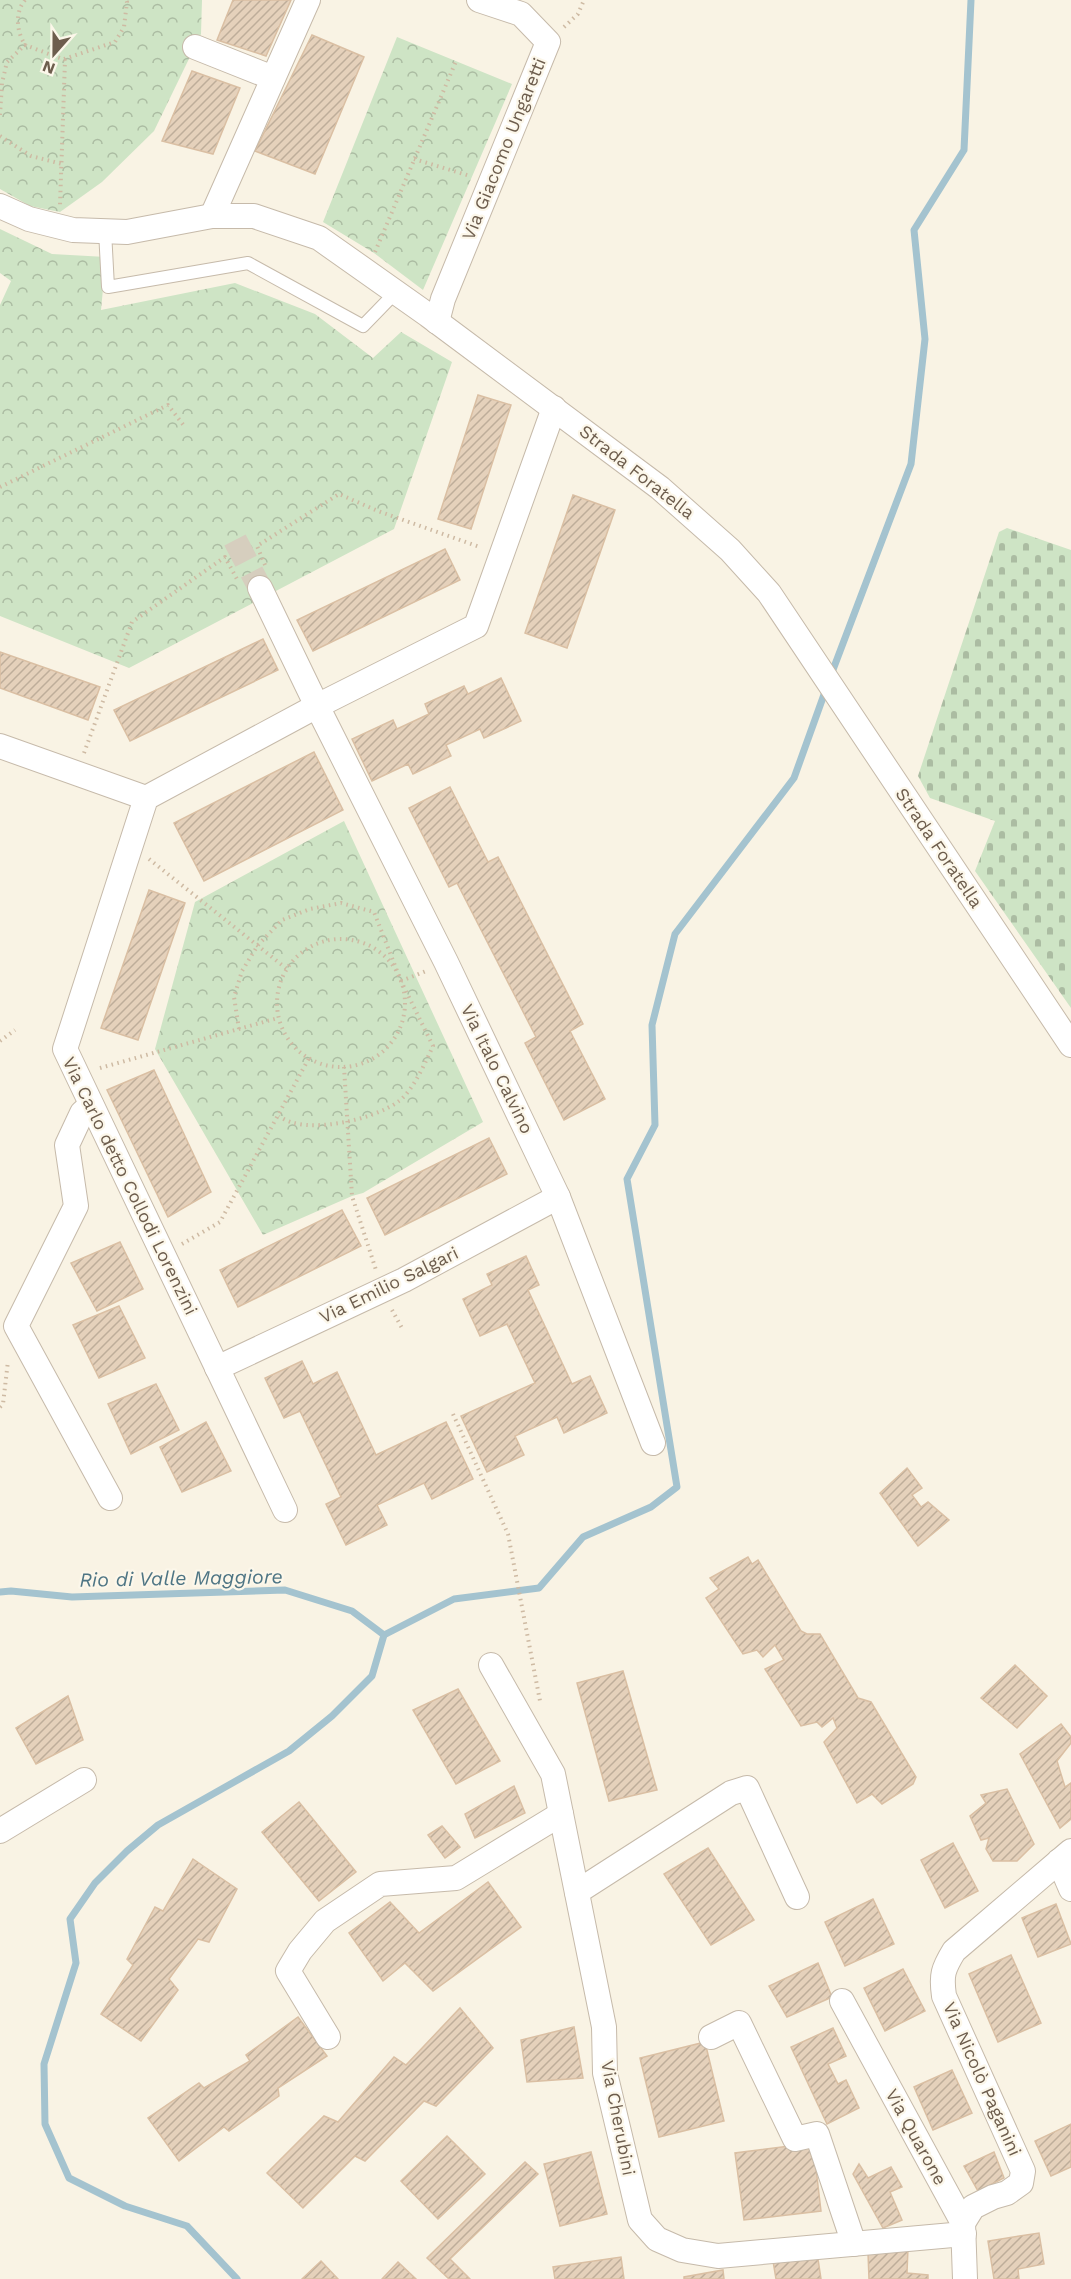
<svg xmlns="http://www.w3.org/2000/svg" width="1071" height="2279" font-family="'Work Sans',sans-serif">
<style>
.cemetery{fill:url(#cemetery-stones)}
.park{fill:url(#park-crowns)}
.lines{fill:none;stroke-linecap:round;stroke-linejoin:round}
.stream{stroke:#a4c3cf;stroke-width:7}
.building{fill:url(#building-hatch);stroke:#dabfa3;stroke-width:1.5}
.minor-tunnel{stroke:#d6cebe;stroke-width:24;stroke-dasharray:24 12;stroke-linecap:butt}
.service-casing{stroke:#c6baaa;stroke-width:14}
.minor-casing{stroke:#c6baaa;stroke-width:26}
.path{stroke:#cebaa3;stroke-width:4;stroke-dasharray:1.5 4.5;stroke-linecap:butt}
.service{stroke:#fff;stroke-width:12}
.minor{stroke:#fff;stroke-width:24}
.labels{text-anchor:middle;stroke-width:4.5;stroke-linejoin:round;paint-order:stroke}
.street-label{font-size:18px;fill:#6d5d4d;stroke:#fcf7ea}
.water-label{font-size:20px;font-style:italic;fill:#4e7584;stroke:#fcf7ea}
</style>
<defs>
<pattern id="cemetery-stones" width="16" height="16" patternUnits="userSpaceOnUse" patternTransform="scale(1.5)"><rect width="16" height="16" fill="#cee4c5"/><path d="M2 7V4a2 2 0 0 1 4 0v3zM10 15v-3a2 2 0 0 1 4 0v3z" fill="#abbca2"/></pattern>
<pattern id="park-crowns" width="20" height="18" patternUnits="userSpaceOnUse" patternTransform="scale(1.5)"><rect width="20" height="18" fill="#cee4c5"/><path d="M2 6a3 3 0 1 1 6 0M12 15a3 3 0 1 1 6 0" fill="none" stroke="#abbca2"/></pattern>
<pattern id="building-hatch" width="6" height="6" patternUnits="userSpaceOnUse" patternTransform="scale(1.5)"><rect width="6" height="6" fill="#e5d1bb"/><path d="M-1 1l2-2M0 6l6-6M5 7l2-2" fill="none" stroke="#bead9a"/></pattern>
</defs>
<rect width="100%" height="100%" fill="#f9f3e4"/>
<path class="cemetery" d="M1007 528 1071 550V1008L975 871 995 821 930 798 918 776 999 532Z"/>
<g class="park">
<path d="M0 0H202L201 34 154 131 102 182 60 212 30 206 0 189Z"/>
<path d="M397 37 512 84 423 290 374 253 323 222Z"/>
<path d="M0 229 52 254 106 257 101 310 235 283 315 314 373 358 401 332 452 362 394 529 129 668 0 616V305L11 281 0 273Z"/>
<path d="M344 821 483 1122 363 1193 352 1196 263 1235 155 1049 195 902Z"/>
</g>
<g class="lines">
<g class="stream">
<path d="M831 675 911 464 925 339 914 230 964 150 971 0"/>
<path d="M0 1592 11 1591 72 1597 285 1590 352 1611 384 1635 372 1676 332 1716 289 1751 158 1825 127 1851 95 1883 70 1919 76 1963 44 2064 45 2124 69 2178 125 2206 187 2226 237 2279"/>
<path d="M384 1635 454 1599 539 1588 583 1537 651 1507 677 1487 627 1179 655 1125 652 1025 675 934 794 778 826 689"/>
</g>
</g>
<g class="building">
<path d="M233 0H291L266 56 217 40Z"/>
<path d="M312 35 364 57 315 174 255 151Z"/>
<path d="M192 71 240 88 213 154 162 141Z"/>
<path d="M478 395 511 405 471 529 438 519Z"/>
<path d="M573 495 615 510 567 648 525 633Z"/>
<path d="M445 549 460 580 313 651 297 620Z"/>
<path d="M263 639 278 670 130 741 114 710Z"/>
<path d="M0 652 100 687 88 720 0 688Z"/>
<path d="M501 678 521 721 484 738 480 729 446 745 451 756 413 774 408 764 372 781 352 739 393 720 397 729 429 714 425 704 464 686 468 694Z"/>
<path d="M314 752 343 810 204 881 174 823Z"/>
<path d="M450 787 488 862 498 857 583 1024 570 1031 605 1099 564 1120 525 1043 536 1037 457 883 449 887 409 808Z"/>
<path d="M149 890 185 903 138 1040 101 1028Z"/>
<path d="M154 1070 211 1192 168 1217 107 1090Z"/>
<path d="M489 1138 507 1174 385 1235 367 1198Z"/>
<path d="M342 1210 361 1246 238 1307 220 1270Z"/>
<path d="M120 1242 143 1289 97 1311 71 1263Z"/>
<path d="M526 1256 539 1285 528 1290 572 1384 590 1376 607 1413 564 1433 557 1417 515 1436 524 1455 487 1472 461 1416 535 1383 507 1324 480 1336 463 1299 492 1285 487 1274Z"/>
<path d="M119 1306 145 1358 99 1378 73 1325Z"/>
<path d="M302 1361 313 1384 337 1372 376 1455 446 1422 473 1479 432 1499 424 1483 377 1505 387 1525 346 1545 326 1504 341 1497 300 1411 284 1418 265 1378Z"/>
<path d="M156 1384 179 1430 131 1454 108 1404Z"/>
<path d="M206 1422 231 1471 182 1492 160 1447Z"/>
<path d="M907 1468 922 1488 912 1495 921 1507 928 1502 949 1520 918 1546 880 1493Z"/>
<path d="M748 1557 752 1564 758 1560 801 1631 807 1634H820L858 1698 871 1702 916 1777 913 1784 882 1804 872 1794 857 1803 824 1742 837 1728 833 1718 822 1727 817 1722 801 1726 765 1669 784 1660 775 1645 763 1657 757 1650 743 1654 706 1598 719 1589 710 1578Z"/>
<path d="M1015 1665 1047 1696 1017 1728 981 1698Z"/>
<path d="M623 1671 657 1790 609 1801 577 1683Z"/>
<path d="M458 1689 500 1761 456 1784 413 1710Z"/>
<path d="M68 1696 83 1740 36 1764 16 1728Z"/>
<path d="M1061 1724 1071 1737V1743L1057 1761 1065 1787 1071 1783V1819L1060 1828 1020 1754Z"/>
<path d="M514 1786 525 1813 475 1838 465 1814Z"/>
<path d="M1007 1789 1034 1844 1017 1861H993L986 1849 989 1838 981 1840 970 1816 986 1803 981 1795Z"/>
<path d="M299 1802 356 1872 319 1901 262 1832Z"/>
<path d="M442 1826 460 1847 445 1858 428 1835Z"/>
<path d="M953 1843 978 1891 945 1908 921 1860Z"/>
<path d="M708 1848 754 1920 711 1945 664 1874Z"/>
<path d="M193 1859 237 1889 209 1942 198 1939 169 1979 178 1990 141 2041 101 2014 133 1965 127 1959 155 1907 163 1911Z"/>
<path d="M488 1882 521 1927 433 1991 405 1963 383 1981 349 1933 390 1902 419 1933Z"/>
<path d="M873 1899 894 1944 845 1966 825 1922Z"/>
<path d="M1056 1904 1071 1944 1038 1957 1022 1918Z"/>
<path d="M1011 1955 1041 2023 998 2042 969 1974Z"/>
<path d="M818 1963 832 1997 787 2017 769 1986Z"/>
<path d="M903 1969 925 2011 885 2031 864 1988Z"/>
<path d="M460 2008 493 2048 436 2106 424 2101 365 2161 355 2156 303 2208 267 2173 324 2116 338 2122 394 2057 406 2065Z"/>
<path d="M298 2017 327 2056 278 2088 279 2096 229 2131 224 2127 179 2161 148 2118 199 2083 204 2088 250 2061 246 2055Z"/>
<path d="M574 2027 583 2078 527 2082 521 2040Z"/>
<path d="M833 2028 846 2056 828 2064 838 2084 846 2080 859 2108 827 2124 791 2047Z"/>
<path d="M705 2042 724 2121 659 2137 640 2058Z"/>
<path d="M952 2070 972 2113 933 2130 914 2087Z"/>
<path d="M1071 2124V2167L1051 2176 1035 2141Z"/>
<path d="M447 2136 485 2174 438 2219 401 2181Z"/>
<path d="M813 2143 821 2211 744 2220 735 2153Z"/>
<path d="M591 2152 607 2214 560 2226 544 2164Z"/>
<path d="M994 2152 1004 2178 978 2191 964 2166Z"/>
<path d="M525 2162 538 2174 450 2259 470 2279H449L427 2258Z"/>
<path d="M859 2164 868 2178 891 2167 902 2187 890 2192 902 2220 883 2228 853 2174Z"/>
<path d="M1039 2233 1044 2264 1018 2269 1019 2279H994L988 2241Z"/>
<path d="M809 2248 811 2260 818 2259 821 2279H776L773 2261Z"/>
<path d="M908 2248 907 2273 928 2275V2279H869L868 2253Z"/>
<path d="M621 2257 624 2279H555L553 2267Z"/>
<path d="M321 2261 338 2279H302Z"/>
<path d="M398 2262 416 2279H382Z"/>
<path d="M723 2270 724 2279H684V2277Z"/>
</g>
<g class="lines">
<path class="minor-tunnel" d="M235 540 260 588"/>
<g class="service-casing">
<path id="service" d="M105 231 108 287 248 263 363 326 396 292"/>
</g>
<g class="minor-casing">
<g id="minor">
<path d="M195 47 273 78"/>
<path d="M0 206 29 219 73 230 127 232 212 216H254L319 238 428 315 660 488 730 550 769 593 1071 1045"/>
<path d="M212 216 308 0"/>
<path d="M437 322 443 299 548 42 521 14 479 0"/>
<path d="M260 588 317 706 446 962 558 1197 653 1443"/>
<path d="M0 746 146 798"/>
<path d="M91 1105 82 1113 67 1145 76 1206 16 1326 110 1498"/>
<path d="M217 1368 404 1280 558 1197"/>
<path d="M285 1510 65 1049 146 798 317 706 476 626 554 408"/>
<path d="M491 1665 553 1774 604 2027 605 2073 640 2220 657 2239 682 2250 718 2256 964 2234"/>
<path d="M0 1831 84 1780"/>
<path d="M1059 1861 1071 1889"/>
<path d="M577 1892 731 1793 747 1788 797 1897"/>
<path d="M842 2001 963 2223 965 2279"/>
<path d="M328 2037 288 1971 300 1951 325 1921 380 1884 456 1878 561 1814"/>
<path d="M711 2037 739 2023 795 2139 817 2134 854 2244"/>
<path d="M963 2223 973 2207 993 2197 1007 2193 1021 2183 1023 2171 944 1996C941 1975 943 1969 954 1951L1071 1851"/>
</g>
</g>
<g class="path">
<path d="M25 0C14 13 17 34 26 46"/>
<path d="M564 27 578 14 584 0"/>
<path d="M64 59 115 42 124 27 127 2 126 0"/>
<path d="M0 115 2 83 7 62 25 45 65 60 60 205"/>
<path d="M0 136 31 156 62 164"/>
<path d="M414 159 470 176"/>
<path d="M375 252 457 59"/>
<path d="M0 487 168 405 185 427"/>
<path d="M265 565 257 546 339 494 378 511 480 547"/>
<path d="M84 753 132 622 225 557 238 581"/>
<path d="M149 859 287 969"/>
<circle cx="341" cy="1003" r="64"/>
<path d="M401 981 426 971"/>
<path d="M239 1029 234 997 242 971 258 945 282 920 310 909 341 903 374 912 401 981 433 1046C426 1061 413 1091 399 1101 374 1120 304 1136 279 1116"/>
<path d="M0 1041 15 1030"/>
<path d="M344 1067 352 1196 376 1270"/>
<path d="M100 1068 278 1018"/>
<path d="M182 1244 220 1222 309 1058"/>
<path d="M392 1310 403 1330"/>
<path d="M0 1407 3 1404 8 1361"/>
<path d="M453 1414 508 1534 540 1701"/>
</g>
<use href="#service" class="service"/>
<use href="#minor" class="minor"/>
</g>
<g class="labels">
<g class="street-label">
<text transform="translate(504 149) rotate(-68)" y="6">Via Giacomo Ungaretti</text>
<text transform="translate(637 472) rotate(38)" y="6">Strada Foratella</text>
<text transform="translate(939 848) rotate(56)" y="6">Strada Foratella</text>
<text transform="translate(497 1069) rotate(64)" y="6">Via Italo Calvino</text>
<text transform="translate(130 1186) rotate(64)" y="6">Via Carlo detto Collodi Lorenzini</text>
<text transform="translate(389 1285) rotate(-26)" y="6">Via Emilio Salgari</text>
<text transform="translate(982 2079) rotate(66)" y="6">Via Nicolò Paganini</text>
<text transform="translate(618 2118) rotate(79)" y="6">Via Cherubini</text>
<text transform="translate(916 2137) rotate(61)" y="6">Via Quarone</text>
</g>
<g class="water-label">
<text transform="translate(181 1578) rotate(-1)" y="7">Rio di Valle Maggiore</text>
</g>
</g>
<g transform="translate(54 54) rotate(201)" stroke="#fcf7ea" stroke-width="4.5" paint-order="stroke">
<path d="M0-4.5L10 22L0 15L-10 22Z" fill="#6d5d4d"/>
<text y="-9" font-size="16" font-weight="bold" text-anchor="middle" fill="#6d5d4d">N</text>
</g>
</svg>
